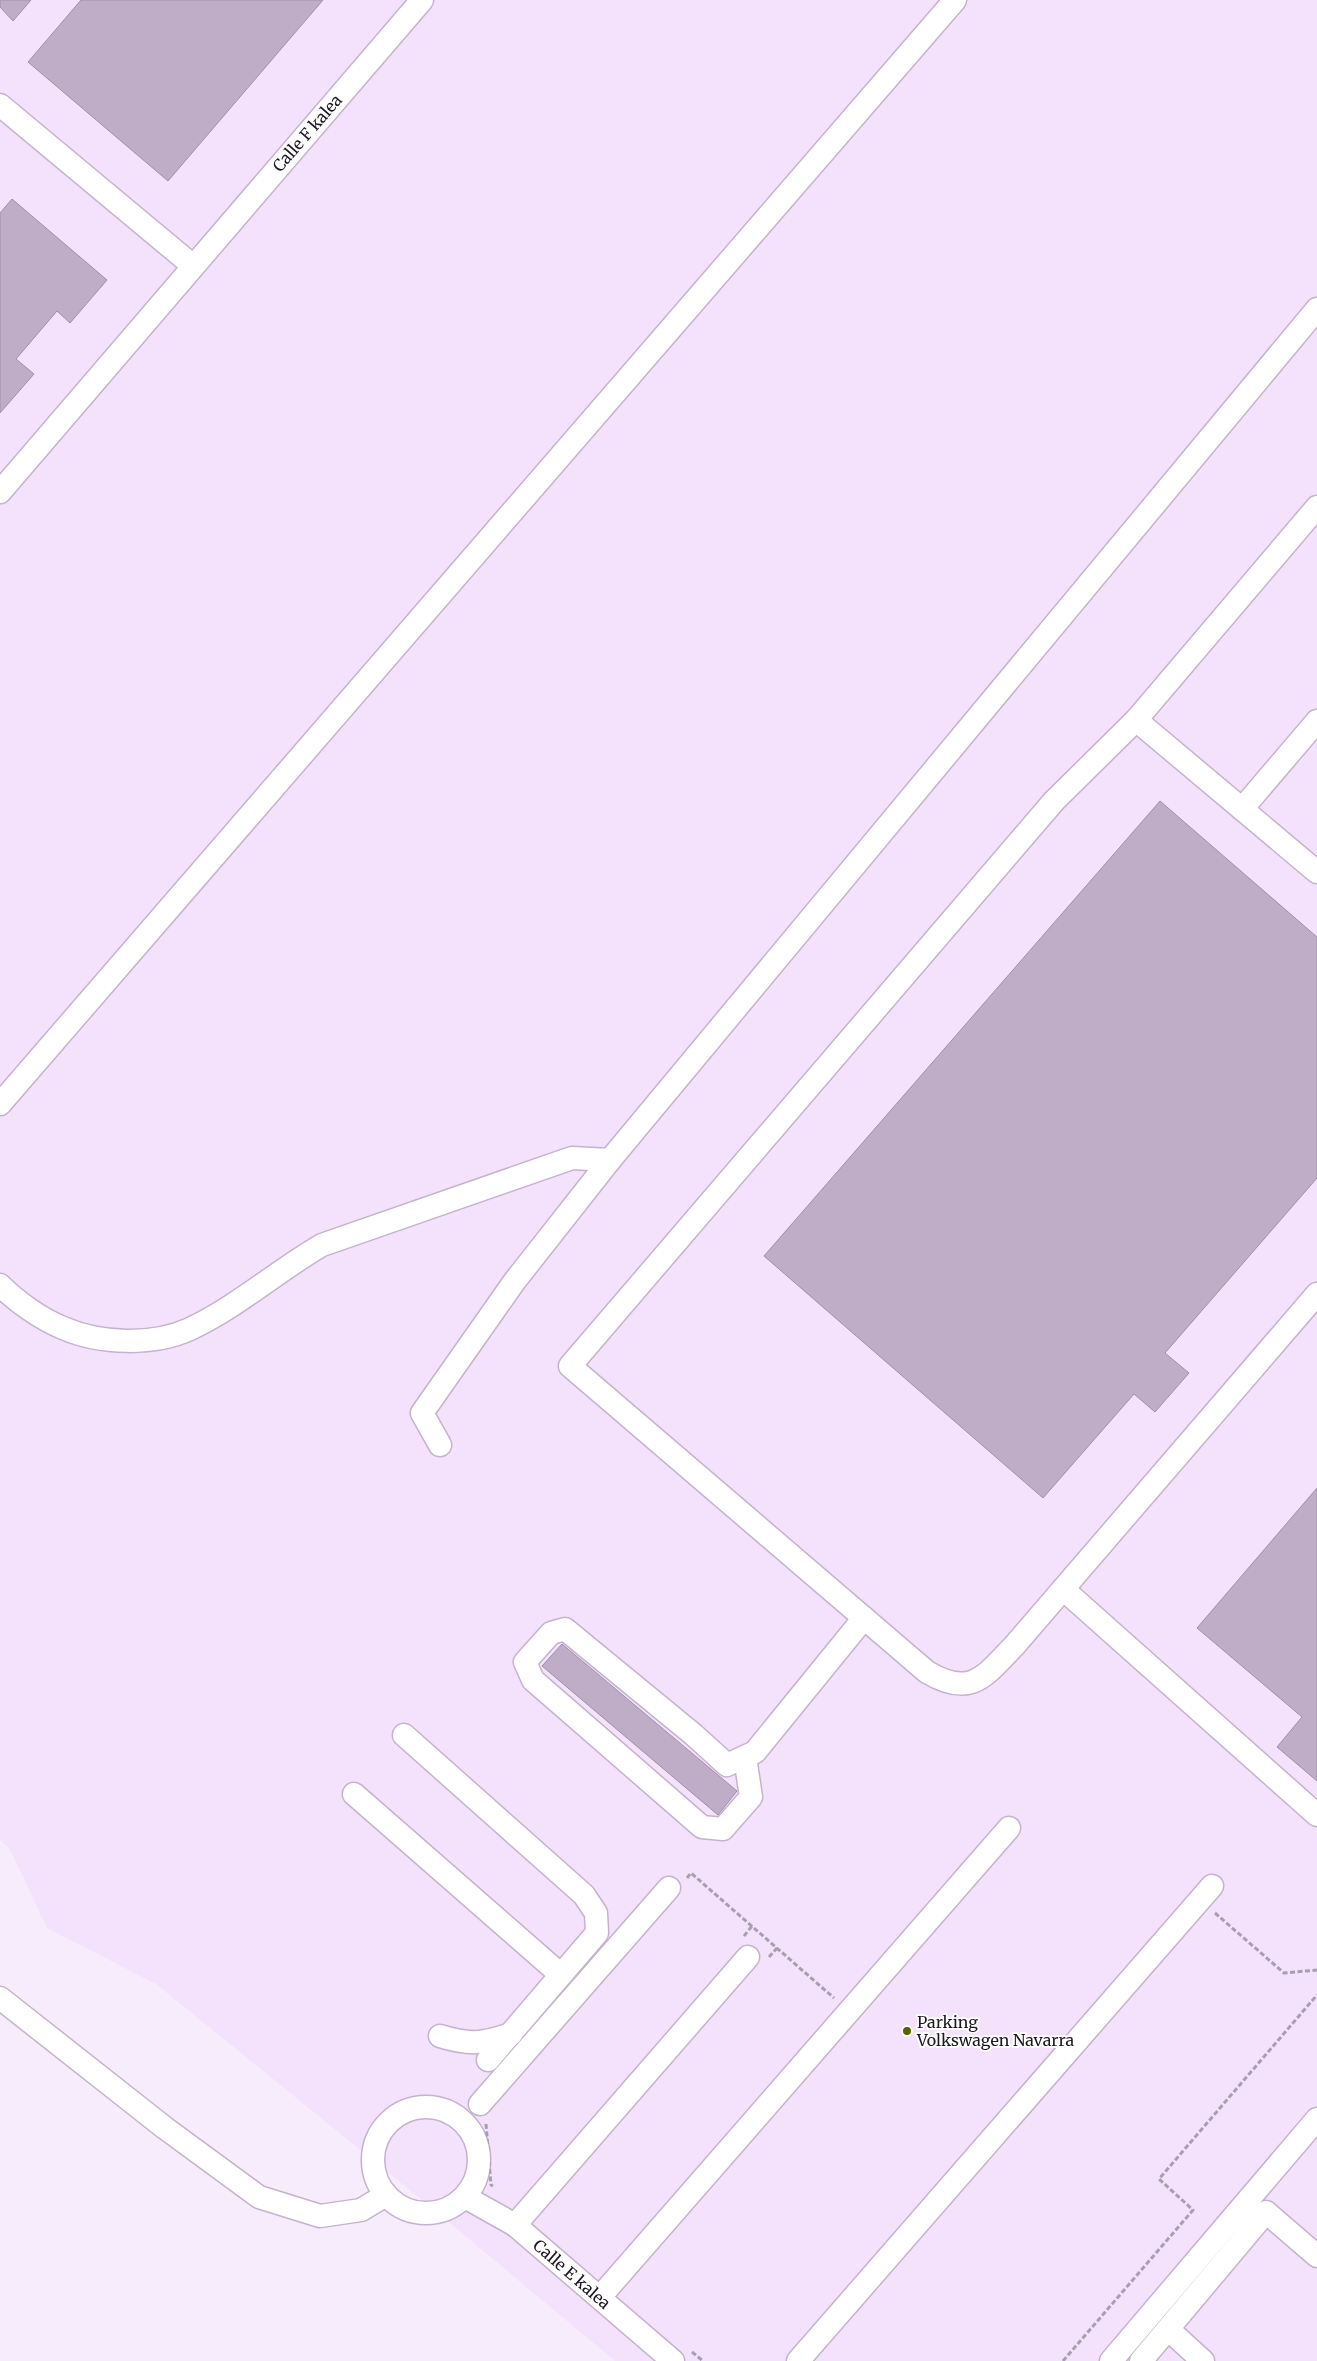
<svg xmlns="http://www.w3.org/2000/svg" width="1317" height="2361" font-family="Merriweather,serif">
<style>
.built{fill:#f4e1fc}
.building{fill:#bfadc7;stroke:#a08fa8}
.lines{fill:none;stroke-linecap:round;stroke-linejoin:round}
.minor-casing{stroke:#c5b3cd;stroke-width:25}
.path{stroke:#a89fac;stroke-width:3;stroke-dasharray:5 2.5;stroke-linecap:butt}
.minor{stroke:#fff;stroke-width:22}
.poi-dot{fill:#596200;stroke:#fefefe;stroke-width:2}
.labels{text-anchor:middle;stroke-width:4;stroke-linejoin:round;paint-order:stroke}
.street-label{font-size:16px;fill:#1e1821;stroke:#fefefe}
.poi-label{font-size:16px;fill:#1e1821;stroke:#fefefe;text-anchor:start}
</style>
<rect width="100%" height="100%" fill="#f7ecfc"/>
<path class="built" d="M0 0H1317V2361H615L433 2209 156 1984 47 1928 10 1849 0 1840Z"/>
<g class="building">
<path d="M0 0H31L13 21 0 7Z"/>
<path d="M81 0H323L168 181 28 62Z"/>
<path d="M12 199 107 280 70 323 57 311 16 359 34 374 0 413V213Z"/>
<path d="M1160 801 1317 937V1178L1165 1353 1189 1373 1155 1412 1134 1394 1043 1498 764 1256Z"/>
<path d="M1317 1488V1781L1277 1747 1302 1717 1197 1628Z"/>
<path d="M562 1644 737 1791 718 1815 542 1666Z"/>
</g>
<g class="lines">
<g class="minor-casing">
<g id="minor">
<path d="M0 105 192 265"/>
<path d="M0 492 422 0"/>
<path d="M1317 507 1136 720 1054 801 570 1366 927 1672C971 1698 984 1677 1014 1646L1317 1294"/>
<path d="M1136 720 1317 872"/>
<path d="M1242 809 1317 721"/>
<path d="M0 1104 955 0"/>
<path d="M0 1285C17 1302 41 1319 63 1328 100 1344 153 1346 190 1329 237 1307 277 1271 322 1245L572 1158 610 1160"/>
<path d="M440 1445 422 1413 514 1282 610 1160 1317 309"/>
<path d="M1063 1589 1317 1815"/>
<path d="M404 1735 584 1895 596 1913 597 1933 488 2060"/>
<path d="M745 1757 751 1797 723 1829 702 1827 533 1680 525 1662 551 1633 565 1629 694 1735 727 1765 755 1752 864 1618"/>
<path d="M354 1794 561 1975"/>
<path d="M0 1998 165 2128 259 2197 320 2216 361 2210 386 2195"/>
<path d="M440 2036C469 2045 482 2044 511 2034"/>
<path d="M480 2104 669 1888"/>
<circle cx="426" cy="2160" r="53"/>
<path d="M465 2197 515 2225 673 2361"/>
<path d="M515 2225 748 1957"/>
<path d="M600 2297 1009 1828"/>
<path d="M1168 2329 1203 2361"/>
<path d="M798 2361 1212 1886"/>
<path d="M1111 2361 1317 2119"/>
<path d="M1141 2361 1266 2212 1317 2256"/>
</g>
</g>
<g class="path">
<path d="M687 1878 691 1873 834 1998"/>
<path d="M1215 1913 1284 1973 1317 1970"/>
<path d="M744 1936 752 1926"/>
<path d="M769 1957 777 1948"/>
<path d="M486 2124 491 2185 493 2186"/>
<path d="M692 2352 703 2361"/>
<path d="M1063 2361 1193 2210 1159 2179 1317 1995"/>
</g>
<use href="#minor" class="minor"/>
</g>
<circle class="poi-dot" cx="907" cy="2031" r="5"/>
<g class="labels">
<g class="street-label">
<text transform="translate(307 133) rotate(-49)" y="6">Calle F kalea</text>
<text transform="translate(572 2274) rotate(41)" y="6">Calle E kalea</text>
</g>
<g class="poi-label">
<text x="917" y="2028">Parking<tspan x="917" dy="18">Volkswagen Navarra</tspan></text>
</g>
</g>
</svg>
